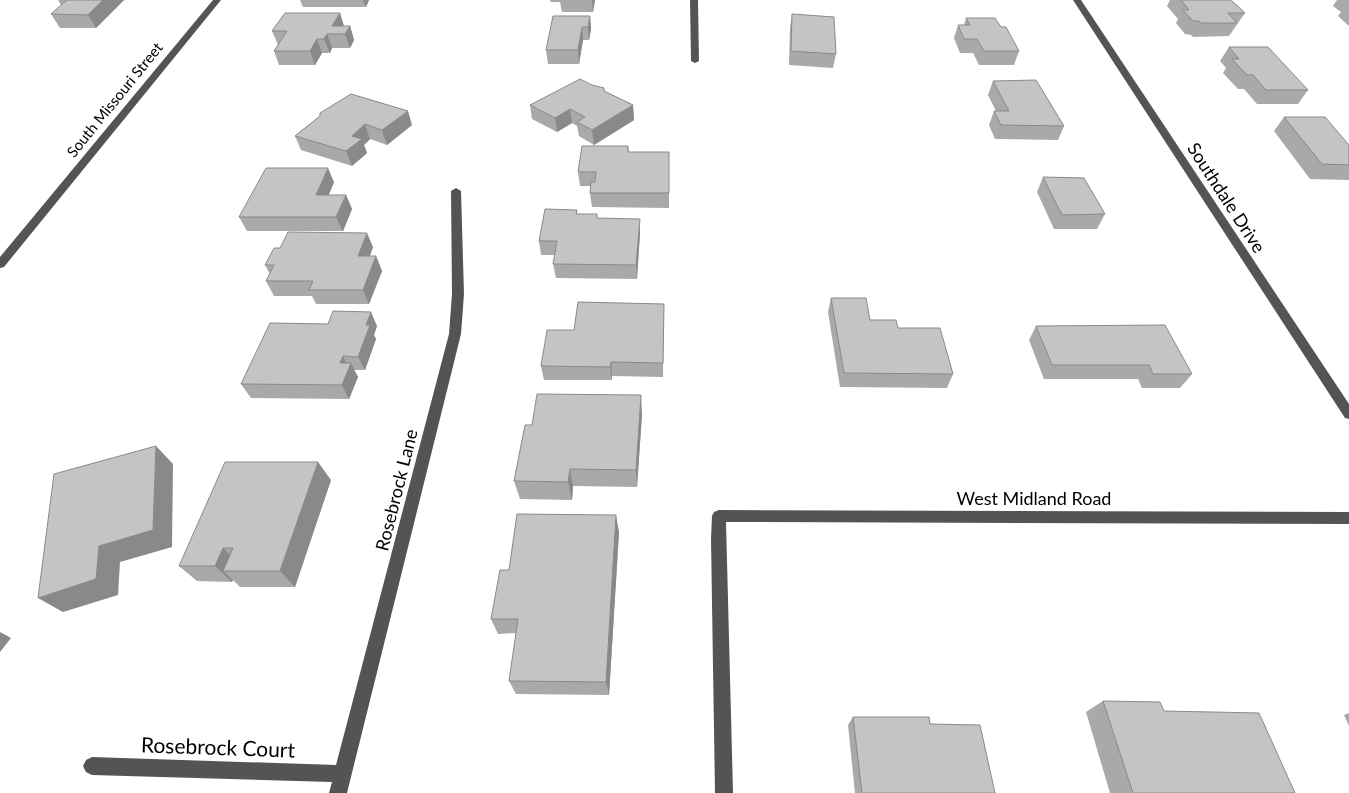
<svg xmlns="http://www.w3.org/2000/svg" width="1349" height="793" font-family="Lato,sans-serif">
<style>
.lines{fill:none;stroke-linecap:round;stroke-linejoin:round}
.minor{fill:#545454;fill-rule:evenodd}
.wall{fill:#a9a9a9}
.shaded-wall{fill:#898989}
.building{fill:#c4c4c4;stroke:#898989}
.labels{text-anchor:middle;stroke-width:4.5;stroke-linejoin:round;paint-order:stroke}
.far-street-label{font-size:15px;fill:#000;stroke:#fff}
.street-label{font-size:18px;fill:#000;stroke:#fff}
.near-street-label{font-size:21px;fill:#000;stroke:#fff}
</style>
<rect width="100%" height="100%" fill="#fff"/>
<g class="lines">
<g class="minor">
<path d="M213 0H221L4 267 0 268V257Z"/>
<path d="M690 0H698L699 61 695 63 691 61Z"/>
<path d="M1073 0H1081L1349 404V419L1345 418Z"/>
<path d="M456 188 461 191 464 294 461 334 347 793H329L332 782 92 775 86 772 83 766 86 760 92 757 336 765 449 334 452 294 451 191Z"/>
<path d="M719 510 1349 512V524L726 522 733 793H715L711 539 712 516 714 512Z"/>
</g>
</g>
<g class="wall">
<path d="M58 0H124L96 28H60L51 14 61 5Z"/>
<path d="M300 0H369L366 7H303Z"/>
<path d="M550 0H595L593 12H562L560 2H551Z"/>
<path d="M1170 0H1231L1245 13 1229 36 1193 37 1191 35 1185 34 1176 23 1178 19 1167 6Z"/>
<path d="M1337 0H1349V26L1338 16 1341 12 1333 6Z"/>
<path d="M340 13 344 26H350L354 40 350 48H332L330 53H322L315 65H279L274 51 278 45 272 31Z"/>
<path d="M792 14 836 54 833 68 789 65 790 28Z"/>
<path d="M590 16 591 29 589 40H583L579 64H548L546 50Z"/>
<path d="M966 18 1001 27 1019 51 1014 65H979L973 53H960L954 38 958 25H964Z"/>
<path d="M1229 47 1308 90 1298 104H1257L1244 89H1238L1223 73 1226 68 1220 61Z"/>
<path d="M993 81 1064 126 1058 140 995 139 989 125 994 111H996L988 95Z"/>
<path d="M592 85 604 88V91L633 105 634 120 594 145 579 136 577 126 572 123 557 132 532 119 530 105Z"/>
<path d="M320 116 412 125 387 145 370 139 364 145 367 153 352 166 301 150 295 136Z"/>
<path d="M1284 117 1349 145V180L1310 179 1274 131Z"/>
<path d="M628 146 629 152H669V208L592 207 590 193 591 186H580L578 172Z"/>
<path d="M1043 177 1105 214 1097 229H1054L1037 192Z"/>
<path d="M334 182 329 195H346L352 209 343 231H247L239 217Z"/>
<path d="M577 210V214L598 218 640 233 637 279 556 278 553 264 555 255H541L539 241Z"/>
<path d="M373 247 370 256H376L382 271 369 304H316L312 296H274L266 281 270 274 265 265Z"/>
<path d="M831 298 870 320 898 328 953 374 947 388 840 387 828 312Z"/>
<path d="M664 304 663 377 612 376V380H544L541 366Z"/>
<path d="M377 326 374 335 376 339 365 370H354L358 377 349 399 251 398 241 384Z"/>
<path d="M1036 326 1192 374 1180 388H1142L1138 379H1044L1029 340Z"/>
<path d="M642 414 637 487 573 486 572 500 520 499 514 481 532 425Z"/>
<path d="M331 480 295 587H240L233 580 232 582 197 581 179 566Z"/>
<path d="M619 532 609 695 516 694 509 681 516 633 498 634 491 619 509 570Z"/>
<path d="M1103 701 1164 711 1295 793H1110L1086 712Z"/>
<path d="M1349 713V726L1344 715Z"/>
<path d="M853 717 930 724 995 793H855L848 725Z"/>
</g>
<g class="shaded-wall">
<path d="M103 0H124L96 28 88 15Z"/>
<path d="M363 0H369L366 7Z"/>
<path d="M592 0H595L593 12Z"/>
<path d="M340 13 344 27 332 26Z"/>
<path d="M590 16 591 29 589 40 588 27Z"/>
<path d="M350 26 354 40 350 48 345 34Z"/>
<path d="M582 27 583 40 579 64 578 50Z"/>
<path d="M327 34 332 48 330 53 324 39Z"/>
<path d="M317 39 322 53 315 65 310 51Z"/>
<path d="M633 105 634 120 594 145 592 130Z"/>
<path d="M570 109 572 123 557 132 555 118Z"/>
<path d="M408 111 412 125 387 145 382 130Z"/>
<path d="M365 124 370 139 364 145 367 153 352 166 346 151 352 136Z"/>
<path d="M328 168 334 182 322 209 316 195Z"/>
<path d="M346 195 352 209 343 231 336 217Z"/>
<path d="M640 219V233L637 279 636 265Z"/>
<path d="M367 233 373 247 364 271 358 256Z"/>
<path d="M376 256 382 271 369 304 363 290Z"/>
<path d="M371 312 377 326 374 335 376 339 365 370 358 357 366 325Z"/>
<path d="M343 356 349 368 351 363 358 377 349 399 342 385 340 363Z"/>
<path d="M611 362 612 376V380L610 367Z"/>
<path d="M641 395 642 414 637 487 636 470Z"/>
<path d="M156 446 173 464 172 547 120 562 118 595 63 612 38 598Z"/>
<path d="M318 462 331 480 295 587 280 571Z"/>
<path d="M570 469 573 486 572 500 568 482Z"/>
<path d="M616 515 619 532 609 695 606 682Z"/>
<path d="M223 548 240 564 223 571 233 580 232 582 215 566Z"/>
<path d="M0 632 11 638 0 652Z"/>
</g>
<g class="building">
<path d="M67 0H103L88 15 51 14Z"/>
<path d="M1181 0H1231L1245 13H1228L1237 23H1201L1199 21H1193L1183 10H1189Z"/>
<path d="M285 13H340L332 26H350L345 34H327L324 39H317L310 51H274L287 31H272Z"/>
<path d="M792 14 834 17 836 54 791 51Z"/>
<path d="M553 16H590L588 27H582L578 50H546Z"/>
<path d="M966 18H995L1001 27H1006L1019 51H984L977 39H964L958 25H970Z"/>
<path d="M1229 47H1268L1308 90H1266L1253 75H1247L1232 59H1239Z"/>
<path d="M580 79 592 85 604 88V91L633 105 592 130 577 122 585 117 570 109 555 118 530 105Z"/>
<path d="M1036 80 1064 126 1001 125 994 111H1009L993 81Z"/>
<path d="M351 94 408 111 382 130 365 124 352 136 362 139 346 151 295 136 320 116V113Z"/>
<path d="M1284 117H1325L1349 145V165L1322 164Z"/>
<path d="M582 146H628V152H669V193H590L591 182H595L596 172H578Z"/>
<path d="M266 168H328L316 195H346L336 217H239Z"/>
<path d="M1043 177 1084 178 1105 214 1062 215Z"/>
<path d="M545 209 577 210 576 214H597V218L640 219 636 265 553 264 557 241H539Z"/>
<path d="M288 232 367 233 358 256H376L363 290H309L313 281H266L274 265H265L274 248H280Z"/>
<path d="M831 298H866L870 320H896L898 328H940L953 374 844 373Z"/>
<path d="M578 302 664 304 663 363 611 362 610 367 541 366 547 330H574Z"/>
<path d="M333 311 371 312 366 325H370L358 357 343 356 340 363H351L342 385 241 384 270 323 328 324Z"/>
<path d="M1165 325 1192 374H1153L1149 365H1052L1036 326Z"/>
<path d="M537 394 641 395 636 470 570 469 568 482 514 481 525 425H532Z"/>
<path d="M156 446 153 530 99 546 96 579 38 598 54 474Z"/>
<path d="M225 462H318L280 571H223L233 548H223L215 566H179Z"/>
<path d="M517 514 616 515 606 682 509 681 518 619H491L500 570H509Z"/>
<path d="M1103 701 1160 702 1164 711 1259 713 1295 793H1133Z"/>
<path d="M853 717H929L930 724 980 725 995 793H862Z"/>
</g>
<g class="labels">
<g class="far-street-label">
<text transform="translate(115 100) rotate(-51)" y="5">South Missouri Street</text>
</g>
<g class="street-label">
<text transform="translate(1226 198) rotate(57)" y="6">Southdale Drive</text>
<text transform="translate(397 490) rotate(-76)" y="6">Rosebrock Lane</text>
<text x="1034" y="505">West Midland Road</text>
</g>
<g class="near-street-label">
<text transform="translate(218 748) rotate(2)" y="7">Rosebrock Court</text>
</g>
</g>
</svg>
